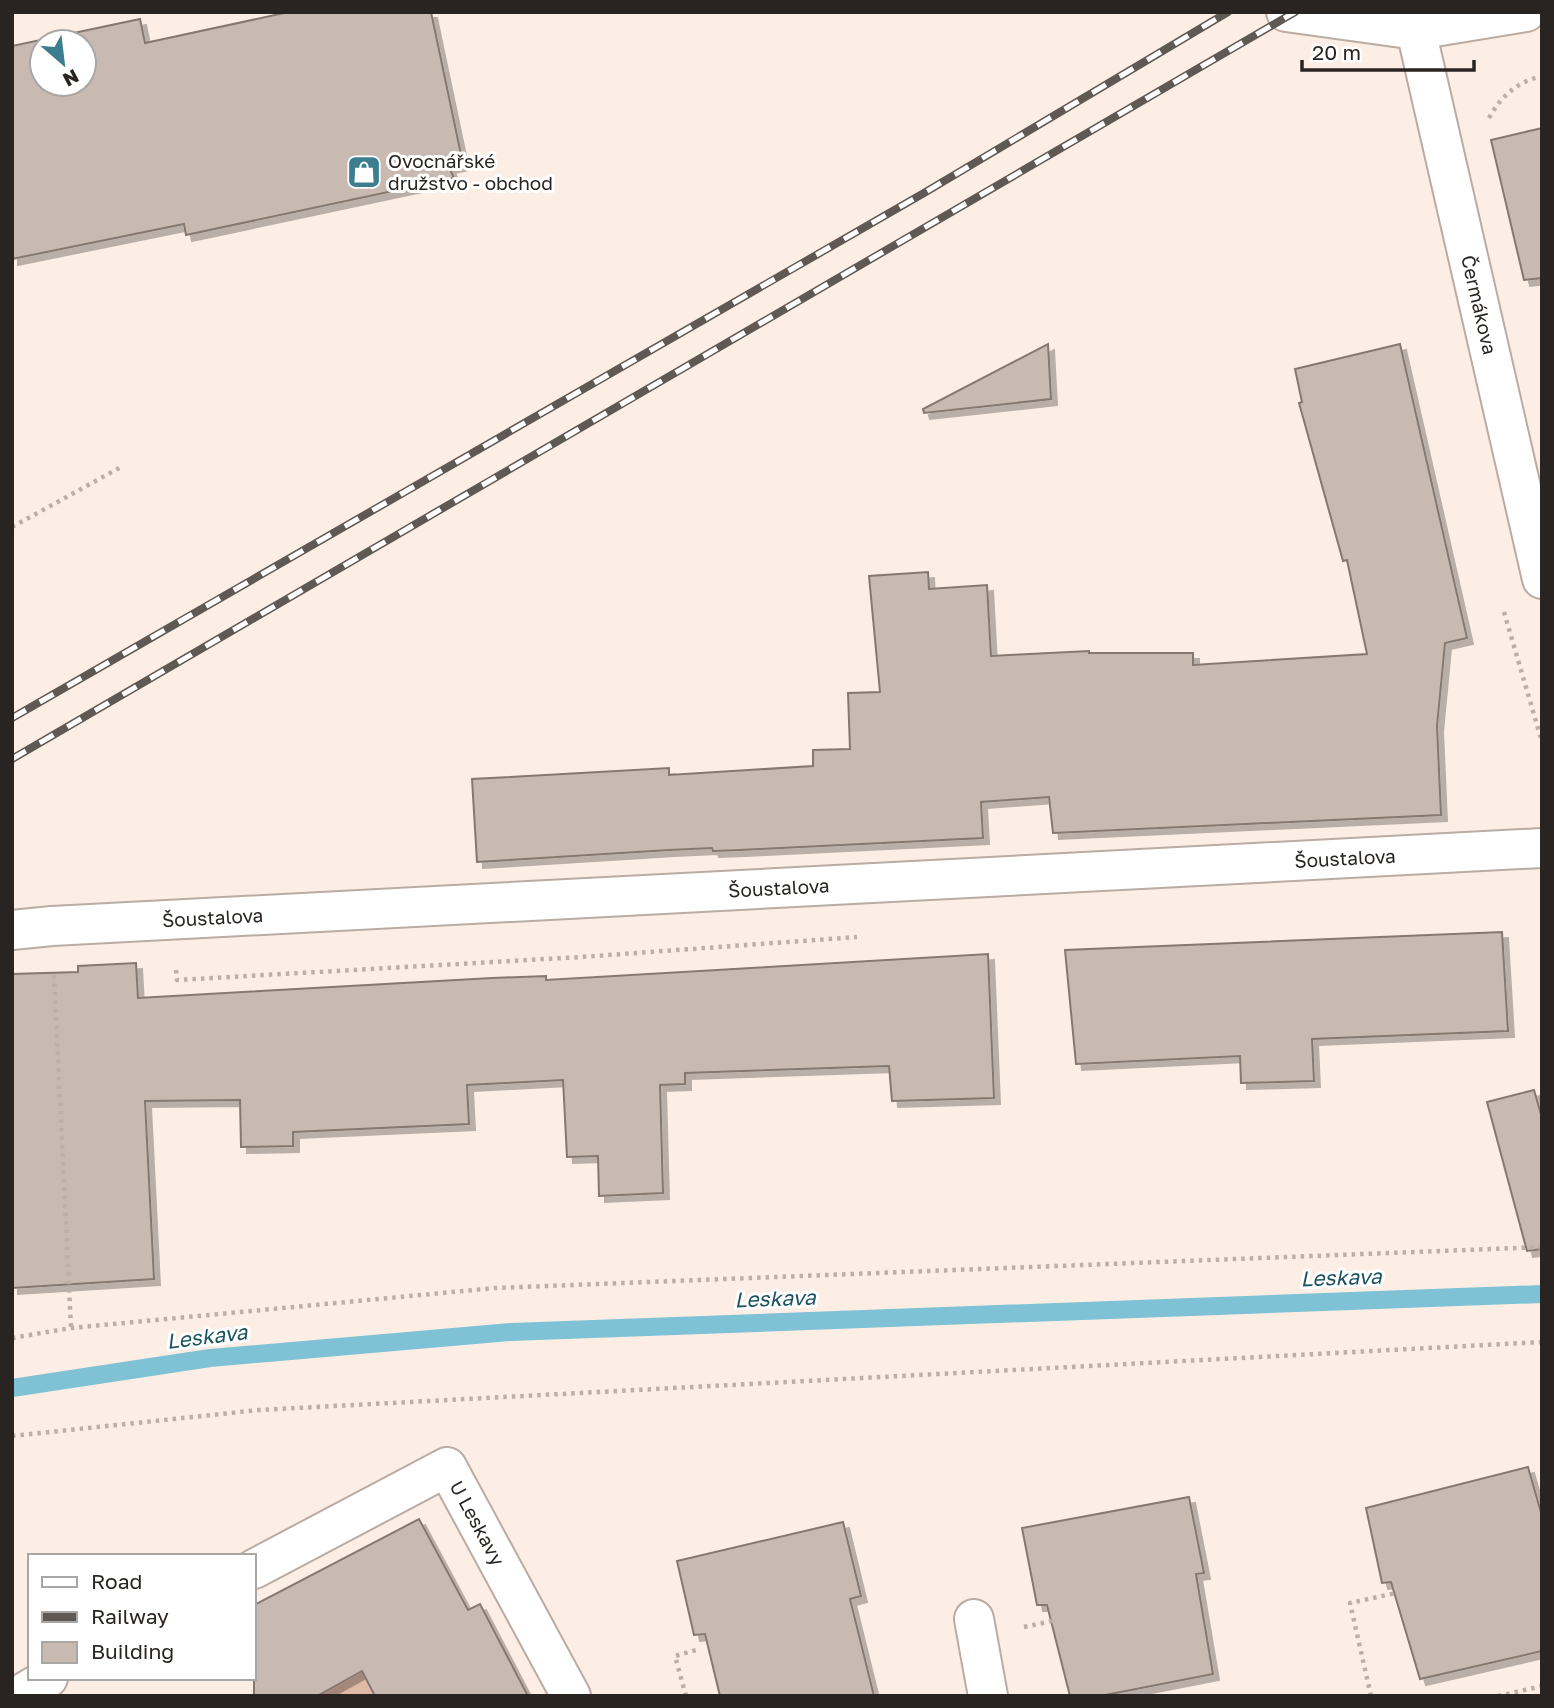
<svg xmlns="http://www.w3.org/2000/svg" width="1554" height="1708" font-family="'Golos Text',sans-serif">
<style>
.green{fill:#dfbaa6}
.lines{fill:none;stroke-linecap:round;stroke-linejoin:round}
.stream{stroke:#7fc2d5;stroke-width:18}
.building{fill:#c9bab1;stroke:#857870;stroke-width:2;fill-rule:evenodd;filter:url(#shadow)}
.minor-casing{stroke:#baaba3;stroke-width:42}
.path{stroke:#bbafa8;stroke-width:4.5;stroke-dasharray:3.5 5;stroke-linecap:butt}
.minor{stroke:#fff;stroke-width:38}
.rail-casing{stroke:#5f5853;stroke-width:8}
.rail{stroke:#fff;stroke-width:5;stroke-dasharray:16;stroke-linecap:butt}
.labels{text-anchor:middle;stroke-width:6;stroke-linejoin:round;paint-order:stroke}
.poi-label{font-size:19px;fill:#292421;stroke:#fff;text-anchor:start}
.street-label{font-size:19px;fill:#292421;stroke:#fff}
.water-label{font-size:21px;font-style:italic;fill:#1b5362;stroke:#fff}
</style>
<defs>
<filter id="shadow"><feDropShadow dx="6" dy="6" stdDeviation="0" flood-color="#0004"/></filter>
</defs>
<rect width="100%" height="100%" fill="#fdeee5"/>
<path class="green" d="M362 1671 375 1696H317Z"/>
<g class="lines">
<path class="stream" d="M12 1388 210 1358 511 1332 1542 1294"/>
</g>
<g class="building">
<path d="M289 12H431L463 164 449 167 454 178 186 235 184 224 12 259V46L140 19 145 43ZM42 42H84V84H42Z"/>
<path d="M1542 128V278L1524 280 1491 140Z"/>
<path d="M1048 344 1051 399 924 413 923 409Z"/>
<path d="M1400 344 1467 638 1445 643 1437 726 1441 815 1053 833 1049 797 981 802 983 838 740 850 713 851 712 848 669 850 477 862 472 779 669 768V775L813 766V750L850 749 848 693 880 692 869 576 928 572 929 589 987 585 991 656 1089 651V653H1193V665L1367 654 1347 560 1343 561 1299 403 1302 402 1295 369Z"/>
<path d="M1502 932 1508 1031 1312 1039 1314 1081 1241 1083 1240 1056 1076 1064 1065 950Z"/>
<path d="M988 954 994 1098 892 1101 889 1066 685 1073V1084L660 1085 663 1193 599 1196 598 1156 567 1157 563 1080 467 1085 469 1124 293 1132V1146L241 1147 240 1100 145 1101 154 1279 12 1288V974L78 972V966L136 963 138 998 492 978 546 976V980Z"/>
<path d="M1534 1090 1542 1118V1249L1527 1251 1487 1102Z"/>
<path d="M1528 1467 1542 1516V1651L1420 1679 1391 1582 1382 1583 1366 1508Z"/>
<path d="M1189 1497 1204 1573 1196 1574 1213 1674 1100 1696H1070L1047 1605H1037L1022 1528Z"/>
<path d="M419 1519 468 1610 480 1604 528 1696H375L362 1671 317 1696H254V1605Z"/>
<path d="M843 1522 861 1596 850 1599 874 1696H720L705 1634 694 1635 677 1561Z"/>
</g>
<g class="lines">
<g class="minor-casing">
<g id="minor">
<path d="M1286 12 1416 30 1526 12"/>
<path id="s1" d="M1416 30 1542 579"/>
<path id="s2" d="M12 930 52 926 1542 848"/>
<path id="s3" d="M254 1569 447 1467 571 1696"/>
<path d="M974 1619 988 1696"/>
<path d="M18 1696 48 1678"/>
</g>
</g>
<g class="path">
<path d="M1489 118C1501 96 1517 82 1542 76"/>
<path d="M12 527 121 467"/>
<path d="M1504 612 1542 742"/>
<path d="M176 970 177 980 581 957 857 937"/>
<path d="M54 975 71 1328"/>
<path d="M12 1338 71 1328 495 1288 1542 1247"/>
<path d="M12 1436 259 1410 1542 1342"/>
<path d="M1024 1627 1052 1621"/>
<path d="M686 1696 675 1656 696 1650"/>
<path d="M1371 1696 1350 1603 1396 1593"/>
<path d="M1498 1696 1542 1686"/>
</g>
<use href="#minor" class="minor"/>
<g class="rail-casing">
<g id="rail">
<path d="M12 718 924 193 1228 12"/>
<path d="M12 759 1295 12"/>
</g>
</g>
<use href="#rail" class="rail"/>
</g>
<defs>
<g id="shop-square" transform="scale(1.75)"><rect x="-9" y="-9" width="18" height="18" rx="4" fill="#3c7e90" stroke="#fff"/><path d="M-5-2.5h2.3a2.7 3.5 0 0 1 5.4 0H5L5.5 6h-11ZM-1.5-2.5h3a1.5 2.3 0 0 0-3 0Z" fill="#fff"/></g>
</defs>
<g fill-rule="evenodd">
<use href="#shop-square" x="364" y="172"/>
</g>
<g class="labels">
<g class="poi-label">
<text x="388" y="168">Ovocnářské<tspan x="388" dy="22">družstvo - obchod</tspan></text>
</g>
<g class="street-label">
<text dy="7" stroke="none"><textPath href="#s1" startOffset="282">Čermákova</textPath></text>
<text dy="7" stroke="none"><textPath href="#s2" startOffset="1335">Šoustalova</textPath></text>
<text dy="7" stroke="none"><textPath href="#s2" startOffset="768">Šoustalova</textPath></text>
<text dy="7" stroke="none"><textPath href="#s2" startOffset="201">Šoustalova</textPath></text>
<text dy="7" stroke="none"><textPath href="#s3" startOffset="282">U Leskavy</textPath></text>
</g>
<g class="water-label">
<text transform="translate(1341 1278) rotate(-2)" y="7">Leskava</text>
<text transform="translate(775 1299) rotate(-2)" y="7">Leskava</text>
<text transform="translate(207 1337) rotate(-7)" y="7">Leskava</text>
</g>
</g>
<rect width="1554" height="1708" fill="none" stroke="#292421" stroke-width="28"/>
<rect x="28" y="1554" width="228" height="126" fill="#ffffff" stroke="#a9a7a6" stroke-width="2"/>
<rect x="42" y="1577" width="35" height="10" fill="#ffffff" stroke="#a9a7a6" stroke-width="2"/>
<text x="91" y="1589" font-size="21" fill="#292421">Road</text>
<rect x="42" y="1612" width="35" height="10" fill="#5f5853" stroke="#a9a7a6" stroke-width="2"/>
<text x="91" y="1624" font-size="21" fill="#292421">Railway</text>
<rect x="42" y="1642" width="35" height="21" fill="#c9bab1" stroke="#a9a7a6" stroke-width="2"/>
<text x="91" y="1659" font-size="21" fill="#292421">Building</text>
<g transform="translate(63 63) rotate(152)"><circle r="33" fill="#ffffff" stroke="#a9a7a6" stroke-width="2"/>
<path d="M0-5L12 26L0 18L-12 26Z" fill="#3c7e90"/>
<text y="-10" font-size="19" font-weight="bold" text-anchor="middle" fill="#292421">N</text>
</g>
<path d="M1302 60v10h172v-10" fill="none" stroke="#292421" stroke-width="3.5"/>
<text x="1312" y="60" font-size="21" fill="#292421" stroke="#ffffff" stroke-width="5" paint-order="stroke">20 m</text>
</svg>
